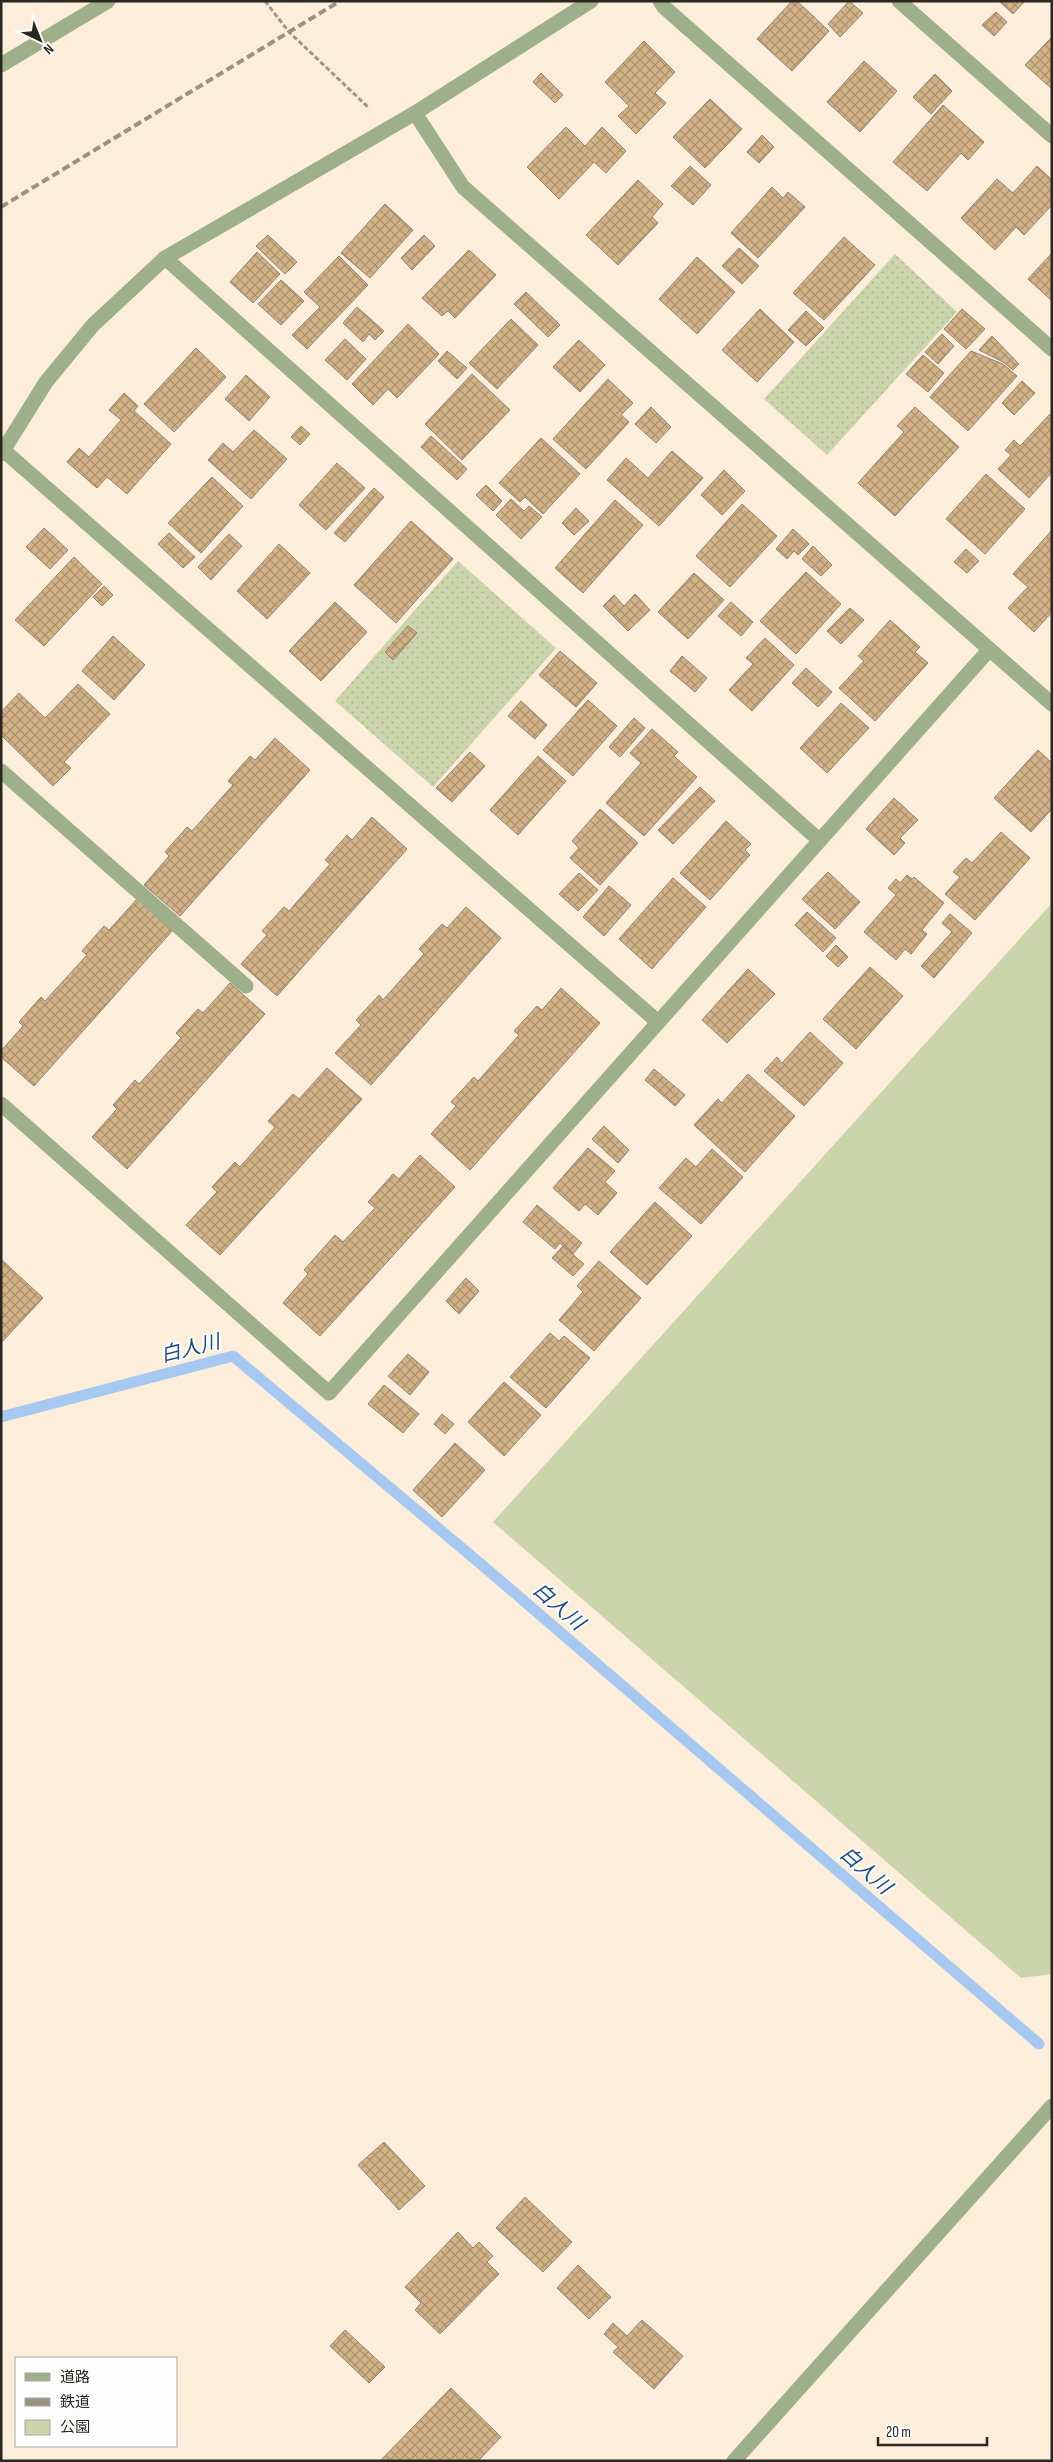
<svg xmlns="http://www.w3.org/2000/svg" width="1053" height="2462" font-family="'Sofia Sans Condensed','Noto Sans JP',sans-serif">
<style>
.green{fill:url(#green-dots)}
.pitch{fill:#ccd4ab}
.lines{fill:none;stroke-linecap:round;stroke-linejoin:round}
.stream{stroke:#a7c8f1;stroke-width:11}
.building{fill:url(#building-cross-hatch);stroke:#918473}
.path{stroke:#a19789;stroke-width:3;stroke-dasharray:5 2.5;stroke-linecap:butt}
.minor{stroke:#9eb08a;stroke-width:15}
.tertiary{stroke:#9eb08a;stroke-width:15}
.rail{stroke:#9b9284;stroke-width:4;stroke-dasharray:8 4;stroke-linecap:butt}
.labels{text-anchor:middle;stroke-width:4;stroke-linejoin:round;paint-order:stroke}
.water-label{font-size:20px;font-style:italic;fill:#204c7f;stroke:#fdfdfd}
</style>
<defs>
<pattern id="green-dots" width="8" height="8" patternUnits="userSpaceOnUse" patternTransform="scale(1.25)"><rect width="8" height="8" fill="#ccd4ab"/><path d="M2 2h.1M6 6h.1" fill="none" stroke="#afb693" stroke-width="1.8" stroke-linecap="round"/></pattern>
<pattern id="building-cross-hatch" width="8" height="8" patternUnits="userSpaceOnUse" patternTransform="scale(1.25)"><rect width="8" height="8" fill="#d4b288"/><path d="M0 0l8 8M0 8l8-8" fill="none" stroke="#ac916f"/></pattern>
</defs>
<rect width="100%" height="100%" fill="#fceedb"/>
<g class="green">
<path d="M895 254 957 312 827 455 764 399Z"/>
<path d="M458 561 556 648 433 787 335 701Z"/>
</g>
<path class="pitch" d="M1052 903V1974L1021 1978 493 1522Z"/>
<g class="lines">
<path class="stream" d="M1 1417 233 1356 482 1565 1039 2044"/>
</g>
<g class="building">
<path d="M792 1H797L829 31 792 71 757 39Z"/>
<path d="M849 1 863 13 840 37 828 24Z"/>
<path d="M999 1H1025L1013 14Z"/>
<path d="M996 12 1007 22 994 36 982 25Z"/>
<path d="M1052 37V89L1025 65Z"/>
<path d="M644 41 675 72 655 93 666 103 636 134 618 116 629 106 605 82Z"/>
<path d="M864 61 897 91 860 132 827 102Z"/>
<path d="M541 73 563 95 555 103 533 82Z"/>
<path d="M935 74 952 91 931 114 913 97Z"/>
<path d="M710 99 742 129 705 168 673 137Z"/>
<path d="M943 105 984 142 968 160 961 153 927 191 893 162Z"/>
<path d="M566 127 585 146 602 127 626 151 606 173 594 162 559 199 527 167Z"/>
<path d="M762 135 774 147 759 163 747 152Z"/>
<path d="M690 166 711 185 693 205 671 186Z"/>
<path d="M1037 166 1052 180V205L1024 235 1016 227 995 250 961 218 997 179 1013 193Z"/>
<path d="M638 180 663 204 652 217 658 223 618 265 586 235Z"/>
<path d="M772 187 783 198 788 192 805 207 758 258 731 233Z"/>
<path d="M385 204 413 230 370 278 341 253Z"/>
<path d="M268 235 297 262 285 274 256 246Z"/>
<path d="M424 235 435 246 412 270 401 258Z"/>
<path d="M844 237 875 265 824 320 793 293Z"/>
<path d="M739 248 759 266 742 284 722 266Z"/>
<path d="M469 250 496 275 455 318 448 311 442 316 422 298Z"/>
<path d="M257 252 280 274 253 303 230 282Z"/>
<path d="M1052 253V301L1028 279Z"/>
<path d="M339 256 368 285 307 349 292 335 320 307 304 292Z"/>
<path d="M697 257 735 292 697 334 659 299Z"/>
<path d="M281 280 304 301 281 325 258 304Z"/>
<path d="M526 292 560 325 548 337 514 304Z"/>
<path d="M357 307 384 331 375 340 369 334 363 342 343 323Z"/>
<path d="M760 309 794 342 757 382 722 350Z"/>
<path d="M962 309 985 329 966 349 944 329Z"/>
<path d="M806 311 824 328 806 346 788 330Z"/>
<path d="M511 319 538 345 497 389 469 363Z"/>
<path d="M408 324 439 354 397 398 388 389 373 405 352 384Z"/>
<path d="M942 334 954 346 938 364 925 352Z"/>
<path d="M992 336 1019 364 1013 370 1003 362 979 350Z"/>
<path d="M345 339 366 359 347 380 325 360Z"/>
<path d="M579 340 605 365 580 392 553 367Z"/>
<path d="M196 348 226 377 174 432 144 404Z"/>
<path d="M447 351 467 368 457 379 438 361Z"/>
<path d="M971 351 1003 364 1017 376 968 431 930 397Z"/>
<path d="M923 355 944 373 928 392 906 374Z"/>
<path d="M472 374 510 410 462 460 425 424Z"/>
<path d="M246 375 270 397 249 421 225 399Z"/>
<path d="M608 379 633 403 621 415 629 422 586 469 553 439Z"/>
<path d="M1022 381 1035 393 1014 415 1002 403Z"/>
<path d="M124 393 138 406 134 411 171 444 127 494 107 477 97 488 67 462 79 448 89 457 121 420 109 410Z"/>
<path d="M651 407 671 427 656 443 635 424Z"/>
<path d="M915 407 959 447 895 516 858 483 904 432 897 426Z"/>
<path d="M1050 414 1052 416V472L1029 498 998 469 1011 455 1005 450 1014 440 1020 446Z"/>
<path d="M301 426 310 434 300 445 291 437Z"/>
<path d="M254 430 287 459 251 499 208 460 223 443 233 452Z"/>
<path d="M431 436 467 469 457 480 421 447Z"/>
<path d="M541 438 580 474 543 514 525 497 520 502 499 483Z"/>
<path d="M672 451 703 478 659 526 607 480 626 458 648 478Z"/>
<path d="M337 463 365 488 326 530 299 505Z"/>
<path d="M724 470 745 491 722 515 701 495Z"/>
<path d="M986 474 1025 509 985 554 946 519Z"/>
<path d="M212 477 243 506 201 553 168 523Z"/>
<path d="M486 485 502 501 493 511 476 495Z"/>
<path d="M374 488 384 497 345 542 334 533Z"/>
<path d="M511 499 524 511 529 506 542 517 521 539 496 515Z"/>
<path d="M615 500 643 525 583 593 555 568Z"/>
<path d="M742 504 777 536 730 587 696 556Z"/>
<path d="M576 508 589 521 574 535 562 523Z"/>
<path d="M411 521 453 559 396 623 354 585Z"/>
<path d="M44 528 68 550 50 569 26 547Z"/>
<path d="M793 529 809 544 798 555 794 551 787 559 776 549Z"/>
<path d="M1052 530V612L1034 632 1008 608 1028 587 1013 574Z"/>
<path d="M169 533 195 557 183 568 158 544Z"/>
<path d="M229 534 242 546 211 580 198 567Z"/>
<path d="M279 544 310 573 267 619 237 591Z"/>
<path d="M813 546 832 565 821 576 802 559Z"/>
<path d="M966 549 979 561 967 573 954 562Z"/>
<path d="M74 557 102 584 44 646 15 620Z"/>
<path d="M806 572 841 604 796 654 760 621Z"/>
<path d="M694 573 724 600 688 639 658 612Z"/>
<path d="M104 586 113 595 102 606 93 597Z"/>
<path d="M635 594 650 610 628 631 603 606 614 595 624 606Z"/>
<path d="M335 602 367 632 321 681 289 651Z"/>
<path d="M731 602 753 622 741 636 718 616Z"/>
<path d="M850 608 864 620 841 644 827 631Z"/>
<path d="M890 620 920 647 915 652 928 663 875 721 839 688 864 661 858 656Z"/>
<path d="M408 626 417 633 393 660 385 652Z"/>
<path d="M113 636 145 665 114 700 82 671Z"/>
<path d="M765 638 794 665 752 711 729 690 753 664 746 658Z"/>
<path d="M560 651 597 683 576 707 539 675Z"/>
<path d="M682 656 707 678 695 692 670 671Z"/>
<path d="M806 668 832 692 818 707 792 683Z"/>
<path d="M78 684 110 714 64 762 71 768 53 786 1 735V712L19 693 45 718Z"/>
<path d="M588 700 617 726 573 776 543 750Z"/>
<path d="M521 701 547 725 535 739 508 716Z"/>
<path d="M841 703 869 728 827 773 800 748Z"/>
<path d="M634 718 645 728 620 757 609 747Z"/>
<path d="M652 729 678 752 674 756 697 777 644 836 606 803 641 763 630 753Z"/>
<path d="M275 738 310 770 180 916 144 885 169 856 165 852 187 827 192 831 233 785 228 781 250 756 255 760Z"/>
<path d="M1038 750 1052 763V809L1031 832 994 798Z"/>
<path d="M470 752 485 766 452 802 436 788Z"/>
<path d="M538 756 566 781 518 835 490 810Z"/>
<path d="M700 787 715 801 673 844 658 830Z"/>
<path d="M894 798 918 820 900 838 905 843 894 855 866 829Z"/>
<path d="M600 809 638 843 600 885 570 858 579 848 572 841Z"/>
<path d="M372 817 407 849 277 996 241 964 267 935 262 931 284 907 289 911 330 864 325 860 347 835 352 840Z"/>
<path d="M726 821 751 844 745 850 750 855 710 900 680 873Z"/>
<path d="M1001 832 1030 858 975 920 945 894 960 877 953 872 966 858 972 863Z"/>
<path d="M828 872 860 902 835 929 802 899Z"/>
<path d="M579 873 598 890 578 911 559 894Z"/>
<path d="M907 875 912 879 914 877 944 903 922 930 927 934 911 954 905 949 896 960 864 932 896 895 888 888 896 879 900 883Z"/>
<path d="M673 878 706 907 652 969 619 939Z"/>
<path d="M609 886 631 905 604 936 583 917Z"/>
<path d="M138 898 173 930 34 1086 1 1057V1051L23 1026 19 1022 41 997 45 1001 87 955 82 951 104 926 109 930Z"/>
<path d="M466 907 501 938 371 1085 335 1053 361 1025 356 1020 379 995 383 1000 424 954 419 949 442 924 447 928Z"/>
<path d="M807 912 836 938 823 952 795 925Z"/>
<path d="M950 914 972 933 934 978 921 966 952 932 942 923Z"/>
<path d="M836 945 848 957 838 967 826 956Z"/>
<path d="M870 967 903 996 856 1049 823 1019Z"/>
<path d="M748 969 775 994 727 1043 702 1020Z"/>
<path d="M230 983 265 1014 127 1169 92 1137 117 1109 113 1105 135 1080 139 1084 181 1038 176 1033 198 1009 203 1013Z"/>
<path d="M561 988 600 1023 470 1170 431 1134 456 1106 451 1102 474 1077 478 1081 519 1035 514 1031 537 1006 542 1010Z"/>
<path d="M810 1032 843 1063 804 1106 764 1071 777 1057 782 1063Z"/>
<path d="M327 1068 362 1099 220 1255 186 1225 217 1192 212 1187 235 1162 240 1167 275 1127 268 1121 293 1094 299 1099Z"/>
<path d="M654 1069 685 1095 675 1106 645 1080Z"/>
<path d="M748 1074 795 1116 745 1172 694 1125 718 1099 722 1103Z"/>
<path d="M604 1126 629 1150 618 1163 592 1139Z"/>
<path d="M588 1148 615 1171 605 1182 617 1193 598 1215 585 1204 579 1211 553 1188Z"/>
<path d="M712 1149 743 1177 701 1224 659 1188 686 1158 696 1167Z"/>
<path d="M420 1155 455 1187 320 1336 283 1303 308 1274 304 1270 335 1235 343 1242 375 1208 368 1202 393 1174 399 1179Z"/>
<path d="M655 1202 692 1236 647 1285 610 1252Z"/>
<path d="M537 1205 582 1243 573 1254 560 1243 555 1249 523 1222Z"/>
<path d="M563 1246 584 1264 573 1276 552 1258Z"/>
<path d="M1 1259 43 1298 1 1343Z"/>
<path d="M599 1261 641 1298 594 1351 559 1320 583 1292 577 1286Z"/>
<path d="M466 1278 479 1291 459 1314 446 1301Z"/>
<path d="M550 1333 559 1341 564 1336 590 1358 546 1408 510 1377Z"/>
<path d="M408 1354 429 1372 410 1395 388 1376Z"/>
<path d="M504 1382 541 1415 504 1456 468 1422Z"/>
<path d="M384 1385 419 1414 403 1433 368 1404Z"/>
<path d="M442 1414 454 1424 445 1434 434 1424Z"/>
<path d="M455 1443 485 1470 442 1517 413 1490Z"/>
<path d="M384 2142 425 2186 399 2210 358 2165Z"/>
<path d="M525 2197 572 2242 543 2272 496 2228Z"/>
<path d="M458 2232 473 2248 479 2242 493 2256 487 2262 499 2274 440 2334 415 2310 421 2303 405 2287Z"/>
<path d="M578 2265 611 2297 589 2319 557 2288Z"/>
<path d="M642 2320 683 2356 654 2389 613 2352 618 2347 604 2334 613 2323 627 2336Z"/>
<path d="M345 2330 385 2367 369 2383 330 2346Z"/>
<path d="M451 2388 501 2437 478 2461H380Z"/>
</g>
<g class="lines">
<path class="path" d="M265 1 289 32 369 108"/>
<g class="minor">
<path d="M660 1 664 7 1052 349"/>
<path d="M899 1 1052 136"/>
<path d="M415 113 463 187 1052 704"/>
<path d="M165 258 819 840"/>
<path d="M3 450 658 1022"/>
<path d="M1 454 46 382 93 325 165 258 415 113 591 1"/>
<path d="M1 771 246 986"/>
<path d="M1 1104 329 1393 989 650"/>
<path d="M734 2461 1052 2106"/>
</g>
<path class="tertiary" d="M1 65 108 1"/>
<path class="rail" d="M1 207 340 1"/>
</g>
<g class="labels">
<g class="water-label">
<text transform="translate(190 1348) rotate(-14)" y="7">白人川</text>
<text transform="translate(559 1606) rotate(41)" y="7">白人川</text>
<text transform="translate(866 1870) rotate(41)" y="7">白人川</text>
</g>
</g>
<rect width="1053" height="2462" fill="none" stroke="#2b261f" stroke-width="5"/>
<rect x="15" y="2357" width="162" height="90" fill="#fdfdfd" stroke="#a9a7a4"/>
<rect x="25" y="2373" width="25" height="8" fill="#9eb08a" stroke="#a9a7a4"/>
<text x="60" y="2382" font-size="15" fill="#2b261f">道路</text>
<rect x="25" y="2398" width="25" height="8" fill="#9b9284" stroke="#a9a7a4"/>
<text x="60" y="2407" font-size="15" fill="#2b261f">鉄道</text>
<rect x="25" y="2420" width="25" height="15" fill="#ccd4ab" stroke="#a9a7a4"/>
<text x="60" y="2432" font-size="15" fill="#2b261f">公園</text>
<g transform="translate(40 40) rotate(137)" stroke="#fdfdfd" stroke-width="4" paint-order="stroke">
<path d="M0-4L9 19L0 12L-9 19Z" fill="#2b261f"/>
<text y="-8" font-size="14" font-weight="bold" text-anchor="middle" fill="#2b261f">N</text>
</g>
<path d="M878 2437v8h109v-8" fill="none" stroke="#2b261f" stroke-width="2.5"/>
<text x="886" y="2437" font-size="15" fill="#2b261f" stroke="#fdfdfd" stroke-width="4" paint-order="stroke">20 m</text>
</svg>
